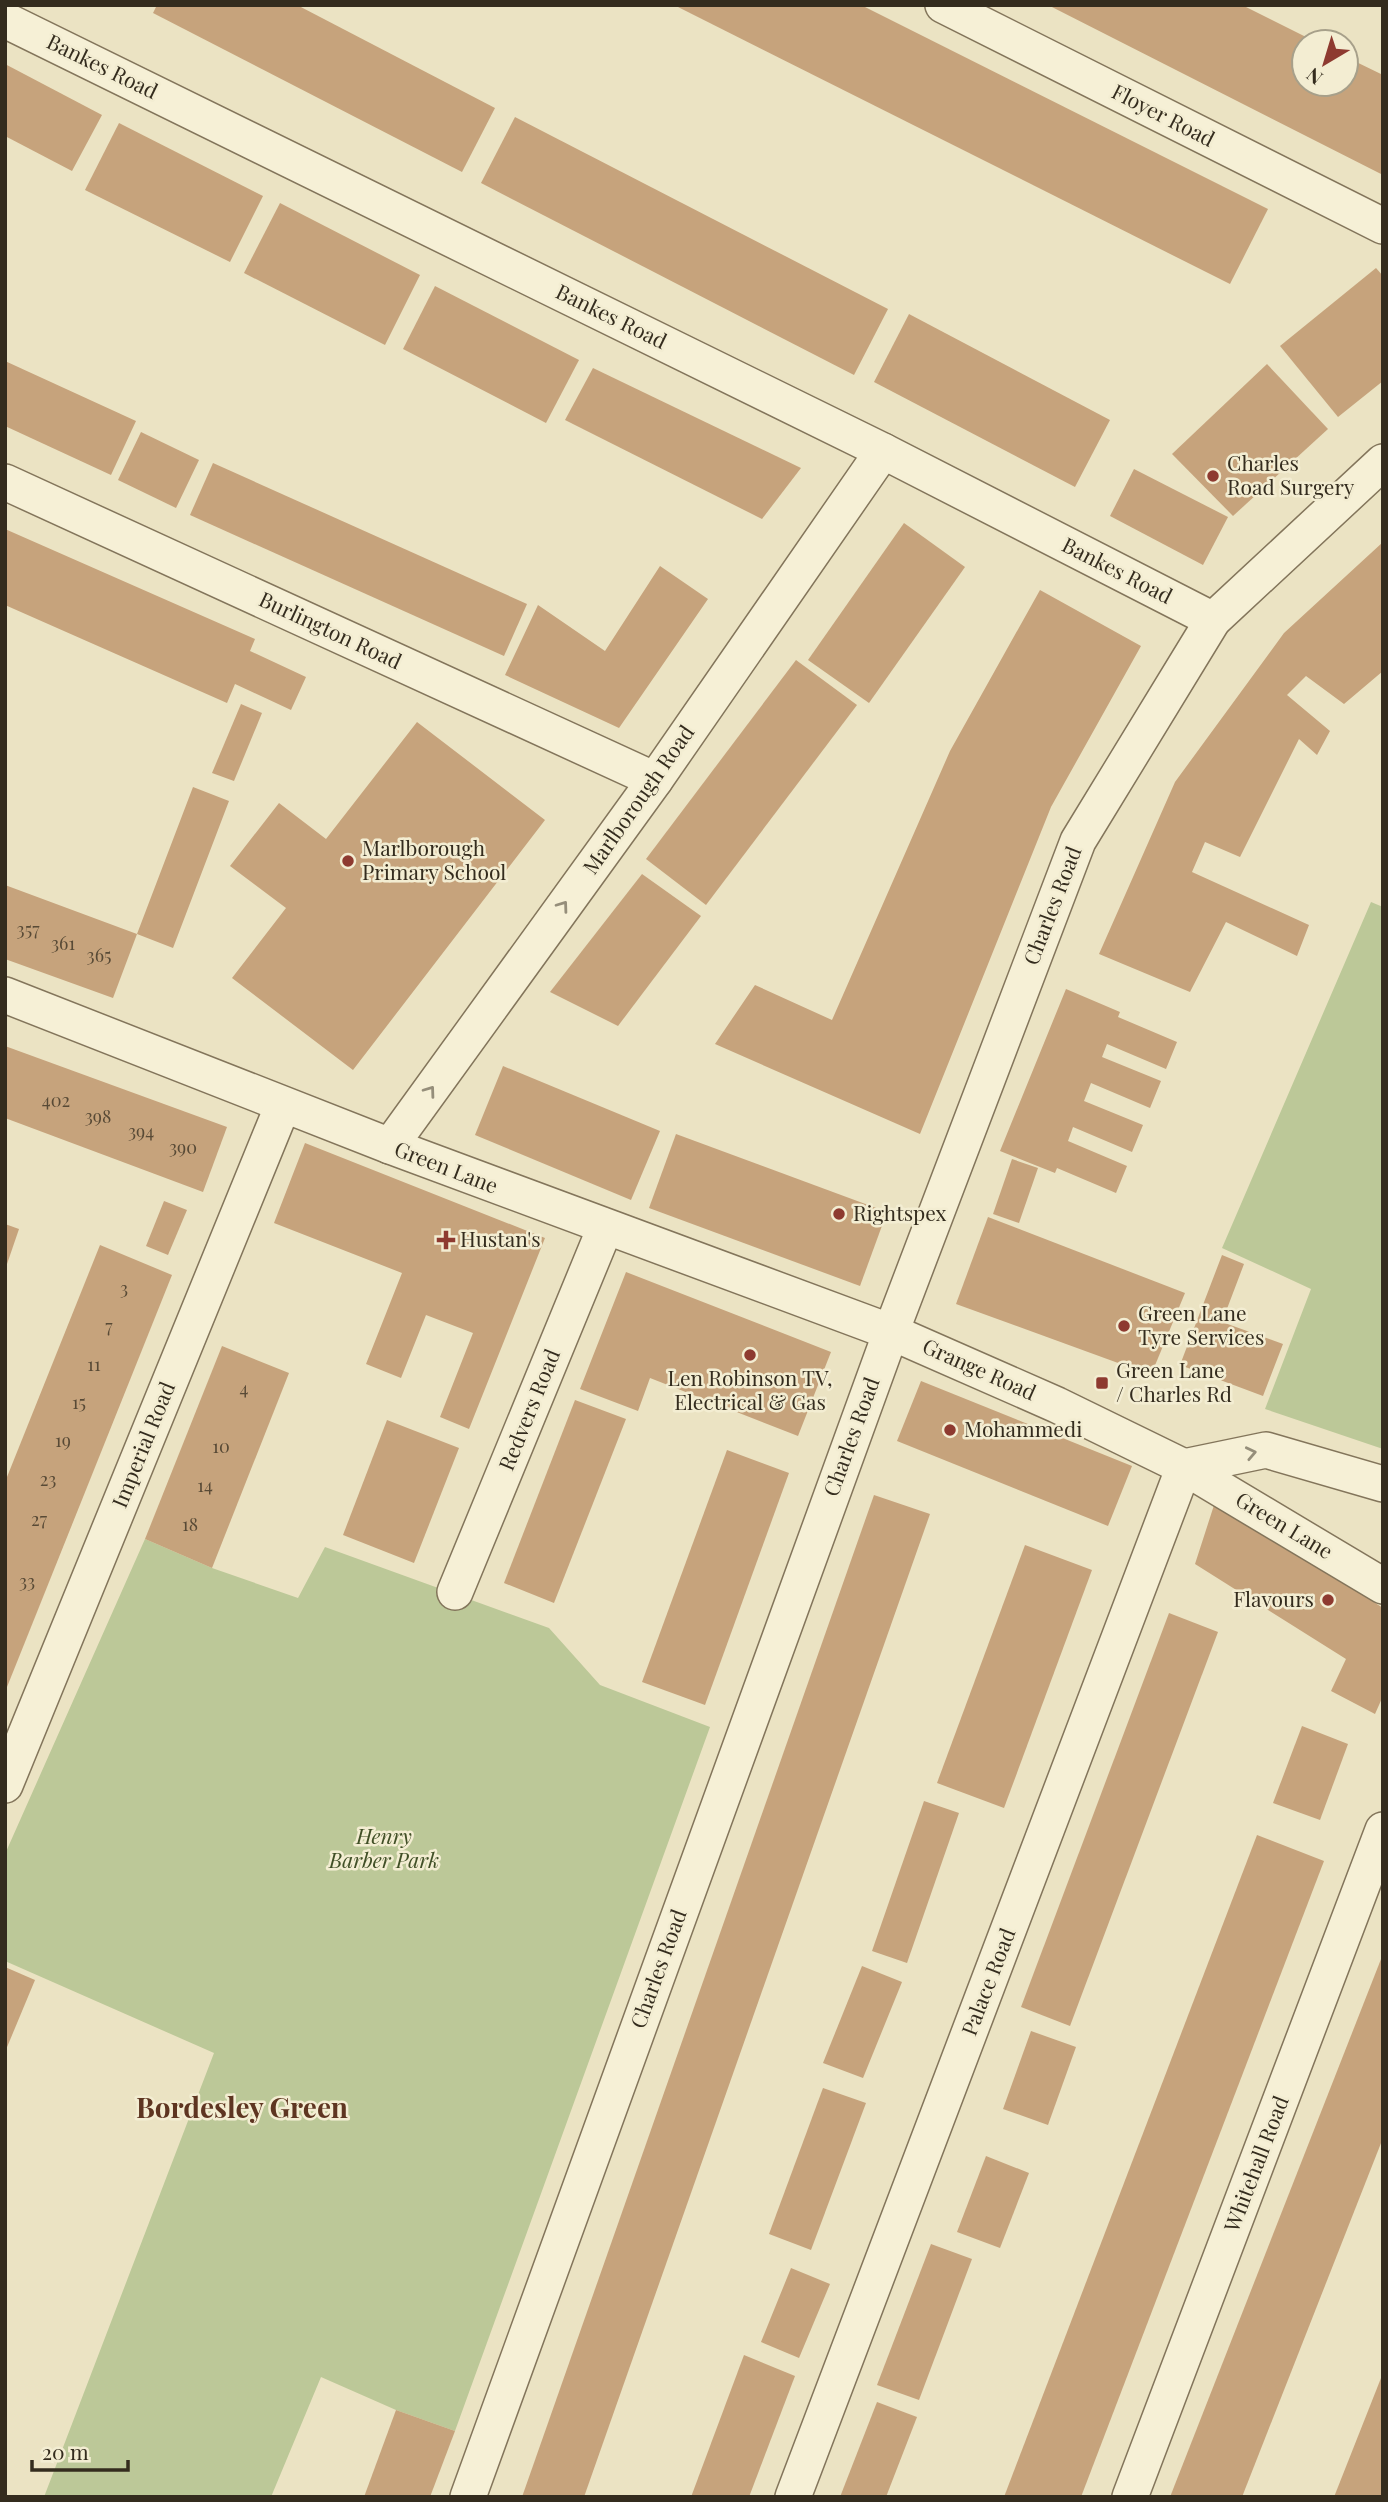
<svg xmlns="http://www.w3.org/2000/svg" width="1388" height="2502" font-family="'Playfair Display',serif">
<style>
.green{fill:#bcc898}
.building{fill:#c6a37c}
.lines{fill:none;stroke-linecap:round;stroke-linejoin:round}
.minor-casing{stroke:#83755b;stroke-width:38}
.minor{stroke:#f6f0d6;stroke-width:35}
.oneway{stroke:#958e7a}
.poi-dot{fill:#8e3a30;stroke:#f3edd2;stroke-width:2.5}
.labels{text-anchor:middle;stroke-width:5;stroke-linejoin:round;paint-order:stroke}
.number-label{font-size:18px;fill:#584a36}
.street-label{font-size:21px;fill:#342c1e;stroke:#f3edd2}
.poi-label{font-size:21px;fill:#342c1e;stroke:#f3edd2;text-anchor:start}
.park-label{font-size:21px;font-style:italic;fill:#404f26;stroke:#f3edd2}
.district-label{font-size:28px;font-weight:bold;fill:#5e3521;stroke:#f3edd2}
</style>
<rect width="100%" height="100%" fill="#ebe3c3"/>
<g class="green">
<path d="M1371 902 1383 907V1449L1265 1409 1311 1289 1222 1248Z"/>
<path d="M145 1539 212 1568 298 1598 325 1547 549 1628 600 1685 710 1727 455 2431 396 2410 321 2377 271 2497H44L214 2053 5 1961V1854Z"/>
</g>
<g class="building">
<path d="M157 5H297L495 108 462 172 153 13Z"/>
<path d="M674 5H861L1268 209 1230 284Z"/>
<path d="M1048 5H1242L1316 42H1304V84H1346V57L1383 75V175Z"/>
<path d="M5 64 102 115 72 171 5 136Z"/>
<path d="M515 117 888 309 854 375 481 183Z"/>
<path d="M119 123 263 196 230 262 85 190Z"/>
<path d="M280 203 420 275 385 345 244 273Z"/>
<path d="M1376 268 1383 276V381L1338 417 1280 346Z"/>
<path d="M435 286 579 360 546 423 403 349Z"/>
<path d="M909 314 1110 420 1075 487 874 382Z"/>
<path d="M5 361 136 421 111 475 5 426Z"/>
<path d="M1267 364 1328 429 1233 516 1172 454Z"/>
<path d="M593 368 801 468 762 519 565 420Z"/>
<path d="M141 432 199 460 176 508 118 480Z"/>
<path d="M213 463 527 604 504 656 190 515Z"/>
<path d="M1134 469 1228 517 1203 565 1110 516Z"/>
<path d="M904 523 965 567 869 703 808 660Z"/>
<path d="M5 529 255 639 250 651 306 677 291 710 235 684 227 703 5 605Z"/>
<path d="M1383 542V671L1344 704 1306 676 1287 695 1330 731 1317 755 1299 739 1240 857 1205 842 1192 872 1309 925 1297 956 1226 922 1190 992 1099 954 1175 782 1284 633Z"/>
<path d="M660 566 708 599 619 728 505 675 538 605 605 651Z"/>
<path d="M1040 590 1141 646 1051 807 920 1134 715 1044 755 985 832 1020 950 751Z"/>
<path d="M796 660 857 705 706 905 646 859Z"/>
<path d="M241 704 262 713 234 781 212 773Z"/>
<path d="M417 722 545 820 353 1070 232 978 286 908 230 866 279 803 326 839Z"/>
<path d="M193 787 229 801 173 948 137 934 113 998 5 959V885L137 934Z"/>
<path d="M642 874 701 916 618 1026 550 992Z"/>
<path d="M1066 989 1120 1012 1118 1017 1177 1042 1166 1069 1107 1044 1102 1057 1161 1081 1150 1108 1091 1083 1084 1101 1143 1125 1132 1152 1073 1127 1068 1141 1127 1166 1116 1193 1057 1168 1055 1173 1000 1151Z"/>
<path d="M5 1046 227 1127 203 1192 5 1118Z"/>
<path d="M503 1066 660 1131 631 1200 475 1135Z"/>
<path d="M676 1134 887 1212 860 1286 649 1208Z"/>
<path d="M305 1143 545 1238 469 1429 440 1417 473 1333 426 1315 401 1378 366 1364 402 1273 274 1223Z"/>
<path d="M1012 1159 1038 1168 1019 1223 993 1214Z"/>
<path d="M164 1201 187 1210 168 1255 146 1246Z"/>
<path d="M988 1217 1185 1293 1151 1375 956 1304Z"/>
<path d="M5 1224 19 1229 6 1267H5Z"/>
<path d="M100 1245 172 1275 5 1692V1482Z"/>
<path d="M1222 1255 1244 1264 1222 1322 1283 1344 1263 1396 1180 1365Z"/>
<path d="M626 1272 831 1352 798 1436 650 1378 638 1411 580 1389Z"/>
<path d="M222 1346 289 1373 212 1568 145 1539Z"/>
<path d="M921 1381 1132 1466 1108 1526 897 1441Z"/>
<path d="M575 1400 626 1419 554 1603 504 1583Z"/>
<path d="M387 1420 459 1448 414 1563 343 1535Z"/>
<path d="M727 1450 789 1473 705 1705 642 1682Z"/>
<path d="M874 1495 930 1514 584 2497H522Z"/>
<path d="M1216 1499 1383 1608V1696L1375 1714 1331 1691 1346 1659 1195 1564Z"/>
<path d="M1025 1545 1092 1570 1004 1808 937 1783Z"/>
<path d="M1169 1613 1218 1632 1070 2026 1021 2007Z"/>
<path d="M1302 1726 1348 1744 1320 1820 1273 1803Z"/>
<path d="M924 1801 959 1813 907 1963 872 1951Z"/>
<path d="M1257 1835 1324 1861 1081 2497H1004Z"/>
<path d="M1383 1954V2138L1242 2497H1170Z"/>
<path d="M862 1966 902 1982 863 2078 823 2063Z"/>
<path d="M5 1967 35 1980 5 2052Z"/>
<path d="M1031 2031 1076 2047 1048 2125 1003 2109Z"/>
<path d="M823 2088 866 2103 811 2250 769 2234Z"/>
<path d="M986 2156 1029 2173 1000 2248 957 2232Z"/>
<path d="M931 2244 972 2259 919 2400 877 2385Z"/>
<path d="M791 2268 830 2284 799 2358 761 2342Z"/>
<path d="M744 2355 795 2376 749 2497H691Z"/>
<path d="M1383 2373V2497H1334Z"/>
<path d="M877 2402 917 2417 886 2497H840Z"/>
<path d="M396 2410 455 2431 430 2497H364Z"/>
</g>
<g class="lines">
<g class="minor-casing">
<g id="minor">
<path d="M943 5 1383 226"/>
<path d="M5 20 883 451 1213 620"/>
<path d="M5 482 655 780"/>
<path d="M5 995 390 1146 891 1332 1057 1405 1184 1467 1383 1586"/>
<path d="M390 1146 655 780 883 451"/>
<path d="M1184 1467 1266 1450 1383 1484"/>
<path d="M455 1592 605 1228"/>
<path d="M5 1785 283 1105"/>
<path d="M468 2497 891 1332 1078 841 1213 620 1383 462"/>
<path d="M793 2497 1184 1467"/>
<path d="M1130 2497 1383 1830"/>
</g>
</g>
<use href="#minor" class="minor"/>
</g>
<defs><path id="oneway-chevron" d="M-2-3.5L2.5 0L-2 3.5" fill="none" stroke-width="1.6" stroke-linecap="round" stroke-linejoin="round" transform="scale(1.75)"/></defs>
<g class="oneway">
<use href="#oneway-chevron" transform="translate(563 906) rotate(-54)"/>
<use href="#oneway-chevron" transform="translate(430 1091) rotate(-54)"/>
<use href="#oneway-chevron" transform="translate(1251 1453) rotate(-12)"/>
</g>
<g class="poi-dot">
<circle cx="1213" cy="476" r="7"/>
<circle cx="348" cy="861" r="7"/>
<circle cx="839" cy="1214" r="7"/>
<path d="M442.5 1229.5h7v7h7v7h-7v7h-7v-7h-7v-7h7z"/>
<circle cx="1124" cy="1326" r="7"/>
<circle cx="750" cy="1355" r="7"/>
<rect x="1095" y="1376" width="14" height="14" rx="3.5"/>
<circle cx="950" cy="1430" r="7"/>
<circle cx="1328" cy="1600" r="7"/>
</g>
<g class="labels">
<g class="number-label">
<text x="28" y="936">357</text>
<text x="63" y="950">361</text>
<text x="99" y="962">365</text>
<text x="56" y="1107">402</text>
<text x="98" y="1123">398</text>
<text x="141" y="1138">394</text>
<text x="183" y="1154">390</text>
<text x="124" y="1295">3</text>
<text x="109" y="1333">7</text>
<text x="94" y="1371">11</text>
<text x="244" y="1395">4</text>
<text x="79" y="1409">15</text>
<text x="63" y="1447">19</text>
<text x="221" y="1453">10</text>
<text x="48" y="1486">23</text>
<text x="205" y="1492">14</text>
<text x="39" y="1526">27</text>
<text x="190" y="1531">18</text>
<text x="27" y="1588">33</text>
</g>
<g class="street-label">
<text transform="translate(102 67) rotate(26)" y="7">Bankes Road</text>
<text transform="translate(1163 116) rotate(27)" y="7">Floyer Road</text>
<text transform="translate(611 317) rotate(26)" y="7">Bankes Road</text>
<text transform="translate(1117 571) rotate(27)" y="7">Bankes Road</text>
<text transform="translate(330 631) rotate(25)" y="7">Burlington Road</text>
<text transform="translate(639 800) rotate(-55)" y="7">Marlborough Road</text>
<text transform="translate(1053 906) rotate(-69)" y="7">Charles Road</text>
<text transform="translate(446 1168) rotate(21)" y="7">Green Lane</text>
<text transform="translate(979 1370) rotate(24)" y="7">Grange Road</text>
<text transform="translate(530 1410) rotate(-68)" y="7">Redvers Road</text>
<text transform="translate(852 1437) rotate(-70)" y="7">Charles Road</text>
<text transform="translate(144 1445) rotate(-68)" y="7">Imperial Road</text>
<text transform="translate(1284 1526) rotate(31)" y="7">Green Lane</text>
<text transform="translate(659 1969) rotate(-70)" y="7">Charles Road</text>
<text transform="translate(989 1982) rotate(-69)" y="7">Palace Road</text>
<text transform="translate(1257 2164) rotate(-69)" y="7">Whitehall Road</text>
</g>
<g class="poi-label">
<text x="1227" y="471">Charles<tspan x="1227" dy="24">Road Surgery</tspan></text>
<text x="362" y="856">Marlborough<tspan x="362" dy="24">Primary School</tspan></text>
<text x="853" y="1221">Rightspex</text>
<text x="460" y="1247">Hustan's</text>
<text x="1138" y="1321">Green Lane<tspan x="1138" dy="24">Tyre Services</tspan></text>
<text x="1116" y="1378">Green Lane<tspan x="1116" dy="24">/ Charles Rd</tspan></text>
<text x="750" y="1386" text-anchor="middle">Len Robinson TV,<tspan x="750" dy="24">Electrical &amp; Gas</tspan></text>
<text x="964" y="1437">Mohammedi</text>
<text x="1314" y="1607" text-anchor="end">Flavours</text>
</g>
<g class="park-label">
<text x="384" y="1844">Henry<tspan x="384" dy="24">Barber Park</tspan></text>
</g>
<g class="district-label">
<text x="242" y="2118">Bordesley Green</text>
</g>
</g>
<rect width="1388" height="2502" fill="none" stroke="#342c1e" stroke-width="14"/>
<g transform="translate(1325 63) rotate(218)"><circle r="33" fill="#f3edd2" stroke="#a7a08a" stroke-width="2"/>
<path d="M0-5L12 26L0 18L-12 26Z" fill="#8e3a30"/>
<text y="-10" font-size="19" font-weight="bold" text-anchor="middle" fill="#342c1e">N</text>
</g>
<path d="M32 2460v10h96v-10" fill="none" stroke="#342c1e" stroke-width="3.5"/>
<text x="42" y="2460" font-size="21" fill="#342c1e" stroke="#f3edd2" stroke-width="5" paint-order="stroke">20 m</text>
</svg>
